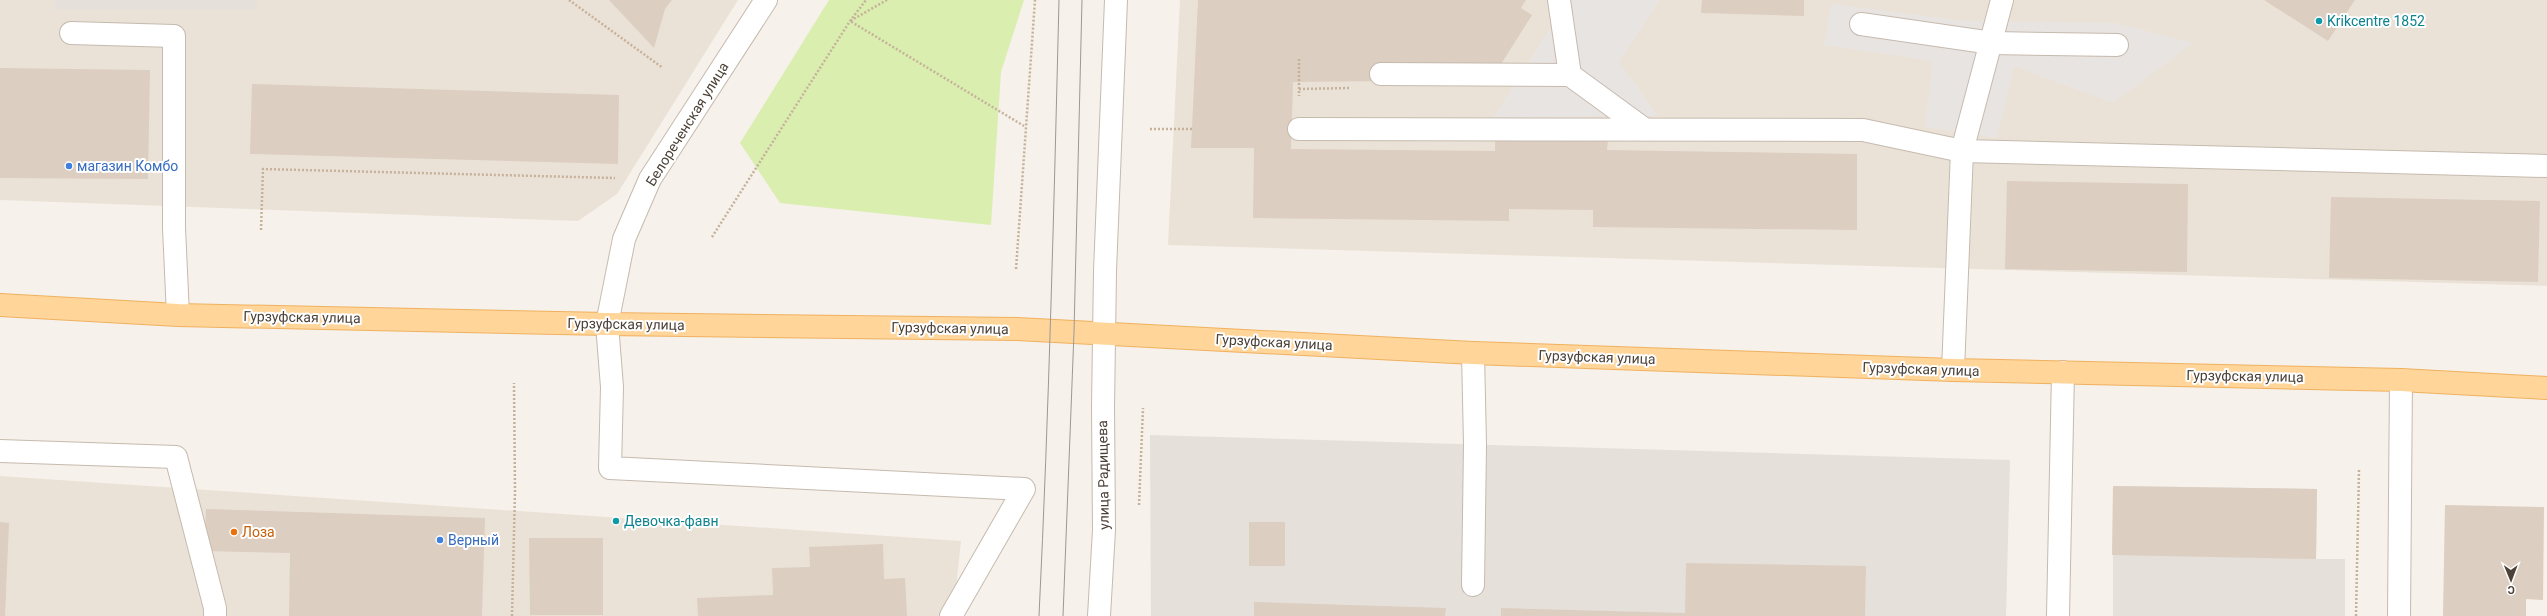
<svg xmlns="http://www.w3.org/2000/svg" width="2547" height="616" font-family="Roboto,sans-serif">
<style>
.residential{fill:#ebe2d7}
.industrial{fill:#e6e0db}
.green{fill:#daeeaf}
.parking{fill:#e8e4e2}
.building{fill:#dccec1}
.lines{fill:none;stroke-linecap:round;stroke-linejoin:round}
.minor-casing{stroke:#c6baae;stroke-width:24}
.major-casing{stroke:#f0b15f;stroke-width:24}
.path{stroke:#c6b19b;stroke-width:2.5;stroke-dasharray:2 2;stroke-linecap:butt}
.minor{stroke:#fff;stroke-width:22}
.major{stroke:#ffd59a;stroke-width:22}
.tram{stroke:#999;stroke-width:1}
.culture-dot{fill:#0f9aa8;stroke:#fff;stroke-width:1.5}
.shop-dot{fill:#3f7fe0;stroke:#fff;stroke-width:1.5}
.food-dot{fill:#e8710a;stroke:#fff;stroke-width:1.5}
.labels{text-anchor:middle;stroke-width:4;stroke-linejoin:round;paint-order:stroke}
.culture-label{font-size:14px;fill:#0d838f;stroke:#fff;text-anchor:start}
.street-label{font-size:14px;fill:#4b4137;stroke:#fff}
.shop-label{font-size:14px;fill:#366cbe;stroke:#fff;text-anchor:start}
.food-label{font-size:14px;fill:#c56008;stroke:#fff;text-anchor:start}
</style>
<rect width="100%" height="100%" fill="#f6f1ea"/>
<g class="residential">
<path d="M0 0H738L617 194 578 221 0 200Z"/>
<path d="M1180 0H2547V286L1168 245Z"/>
<path d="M0 476 961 541 953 616H0Z"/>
</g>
<g class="industrial">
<rect x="54" y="0" width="203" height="10"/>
<path d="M1150 435 2010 460 2006 616H1151Z"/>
<path d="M2113 486 2317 489 2316 559H2345V616H2113Z"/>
</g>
<path class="green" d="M829 0H1024L1001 72 991 225 780 203 740 143Z"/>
<g class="parking">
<path d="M1568 0H1660L1619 62 1658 116 1493 118Z"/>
<path d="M1831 4 1963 21 2116 23 2193 43 2113 103 2014 66 1997 138 1925 127 1933 61 1824 45Z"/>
</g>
<g class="building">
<path d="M609 0H672L665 9 654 48Z"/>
<path d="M1198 0H1526L1521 8 1532 15 1491 80 1293 82 1291 149 1495 151V138L1608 140 1607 150 1857 154V230L1593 227V210L1509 209V221L1253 218 1254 148H1191Z"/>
<path d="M1702 0H1804V16L1701 13Z"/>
<path d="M2264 0H2355L2328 41Z"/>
<path d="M0 68 150 70 148 179 0 178Z"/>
<path d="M252 84 619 95 618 164 250 154Z"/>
<path d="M2007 181 2188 184 2187 272 2005 269Z"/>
<path d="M2331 197 2540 201 2538 282 2329 278Z"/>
<path d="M2113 486 2317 489 2316 559 2112 555Z"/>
<path d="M2445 505 2544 507 2543 600 2526 599V616H2443Z"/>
<path d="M206 509 485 518 482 616H289L290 553 204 551Z"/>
<path d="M0 522 9 523 5 616H0Z"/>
<rect x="1249" y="522" width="36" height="44"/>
<path d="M529 538H603V615H530Z"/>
<path d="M883 544 884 579 905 578 907 616H698L697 598 773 595 772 568 810 567 809 547Z"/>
<path d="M1686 563 1866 566 1865 616H1501V608L1685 613Z"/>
<path d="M1254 602 1446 608 1445 616H1254Z"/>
</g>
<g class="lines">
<g class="minor-casing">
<g id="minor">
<path d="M766 0 650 179 624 239 607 324 612 387 610 468 1024 489 951 616"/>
<path d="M1559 0 1570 75"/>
<path d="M1861 24 1992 43 2117 45"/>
<path d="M71 33 174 36V228L178 315"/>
<path d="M1381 74 1570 75 1644 129"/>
<path d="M1299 129 1863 130 1962 151 2547 166"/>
<path d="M1953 370 1962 151 2002 0"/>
<path d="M0 451 176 457 215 608V616"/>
<path d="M1473 585 1475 444 1473 353"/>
<path d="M1099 616 1104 530 1103 407 1105 271 1116 0"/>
<path d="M2058 616 2063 372"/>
<path d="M2399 616 2401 380"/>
</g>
</g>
<g class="major-casing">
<path id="major" d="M0 305 178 315 607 324 1017 329 1473 353 1953 370 2401 380 2547 388"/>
</g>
<g class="path">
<path d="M569 0 663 68"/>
<path d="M887 0 850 21 1024 126"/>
<path d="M1299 59V96"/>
<path d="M1299 89 1351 88"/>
<path d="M1150 129H1192"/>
<path d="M261 230 263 169 615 178"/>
<path d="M712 237 850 21 866 0"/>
<path d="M1016 269 1035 0"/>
<path d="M1139 505 1143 408"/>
<path d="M512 616 515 491 514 383"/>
<path d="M2356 616 2359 470"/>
</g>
<use href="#minor" class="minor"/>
<use href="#major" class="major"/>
<g class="tram">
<path d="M1039 616C1049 411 1054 205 1059 0"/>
<path d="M1063 616 1074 332 1082 0"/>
</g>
</g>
<g class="culture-dot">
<circle cx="2319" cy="21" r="4"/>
<circle cx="616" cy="521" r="4"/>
</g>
<g class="shop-dot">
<circle cx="69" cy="166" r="4"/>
<circle cx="440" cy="540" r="4"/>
</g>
<circle class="food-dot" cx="234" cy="532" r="4"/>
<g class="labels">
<g class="culture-label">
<text x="2327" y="26">Krikcentre 1852</text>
<text x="624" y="526">Девочка-фавн</text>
</g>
<g class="street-label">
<text transform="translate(687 124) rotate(-58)" y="5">Белореченская улица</text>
<text transform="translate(302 317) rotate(1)" y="5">Гурзуфская улица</text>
<text transform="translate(626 324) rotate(1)" y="5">Гурзуфская улица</text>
<text transform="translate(950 328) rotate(1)" y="5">Гурзуфская улица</text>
<text transform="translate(1274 342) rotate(3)" y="5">Гурзуфская улица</text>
<text transform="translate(1597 357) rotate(2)" y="5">Гурзуфская улица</text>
<text transform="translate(1921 369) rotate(2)" y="5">Гурзуфская улица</text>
<text transform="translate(2245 376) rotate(1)" y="5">Гурзуфская улица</text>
<text transform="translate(1103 475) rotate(-91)" y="5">улица Радищева</text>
</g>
<g class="shop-label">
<text x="77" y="171">магазин Комбо</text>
<text x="448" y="545">Верный</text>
</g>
<g class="food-label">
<text x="242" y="537">Лоза</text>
</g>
</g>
<g transform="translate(2511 580) rotate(179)" stroke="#ffffff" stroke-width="3" paint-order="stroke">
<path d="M0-3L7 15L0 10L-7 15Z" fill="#4b4137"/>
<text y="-6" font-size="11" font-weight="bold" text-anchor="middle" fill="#4b4137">С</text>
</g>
</svg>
